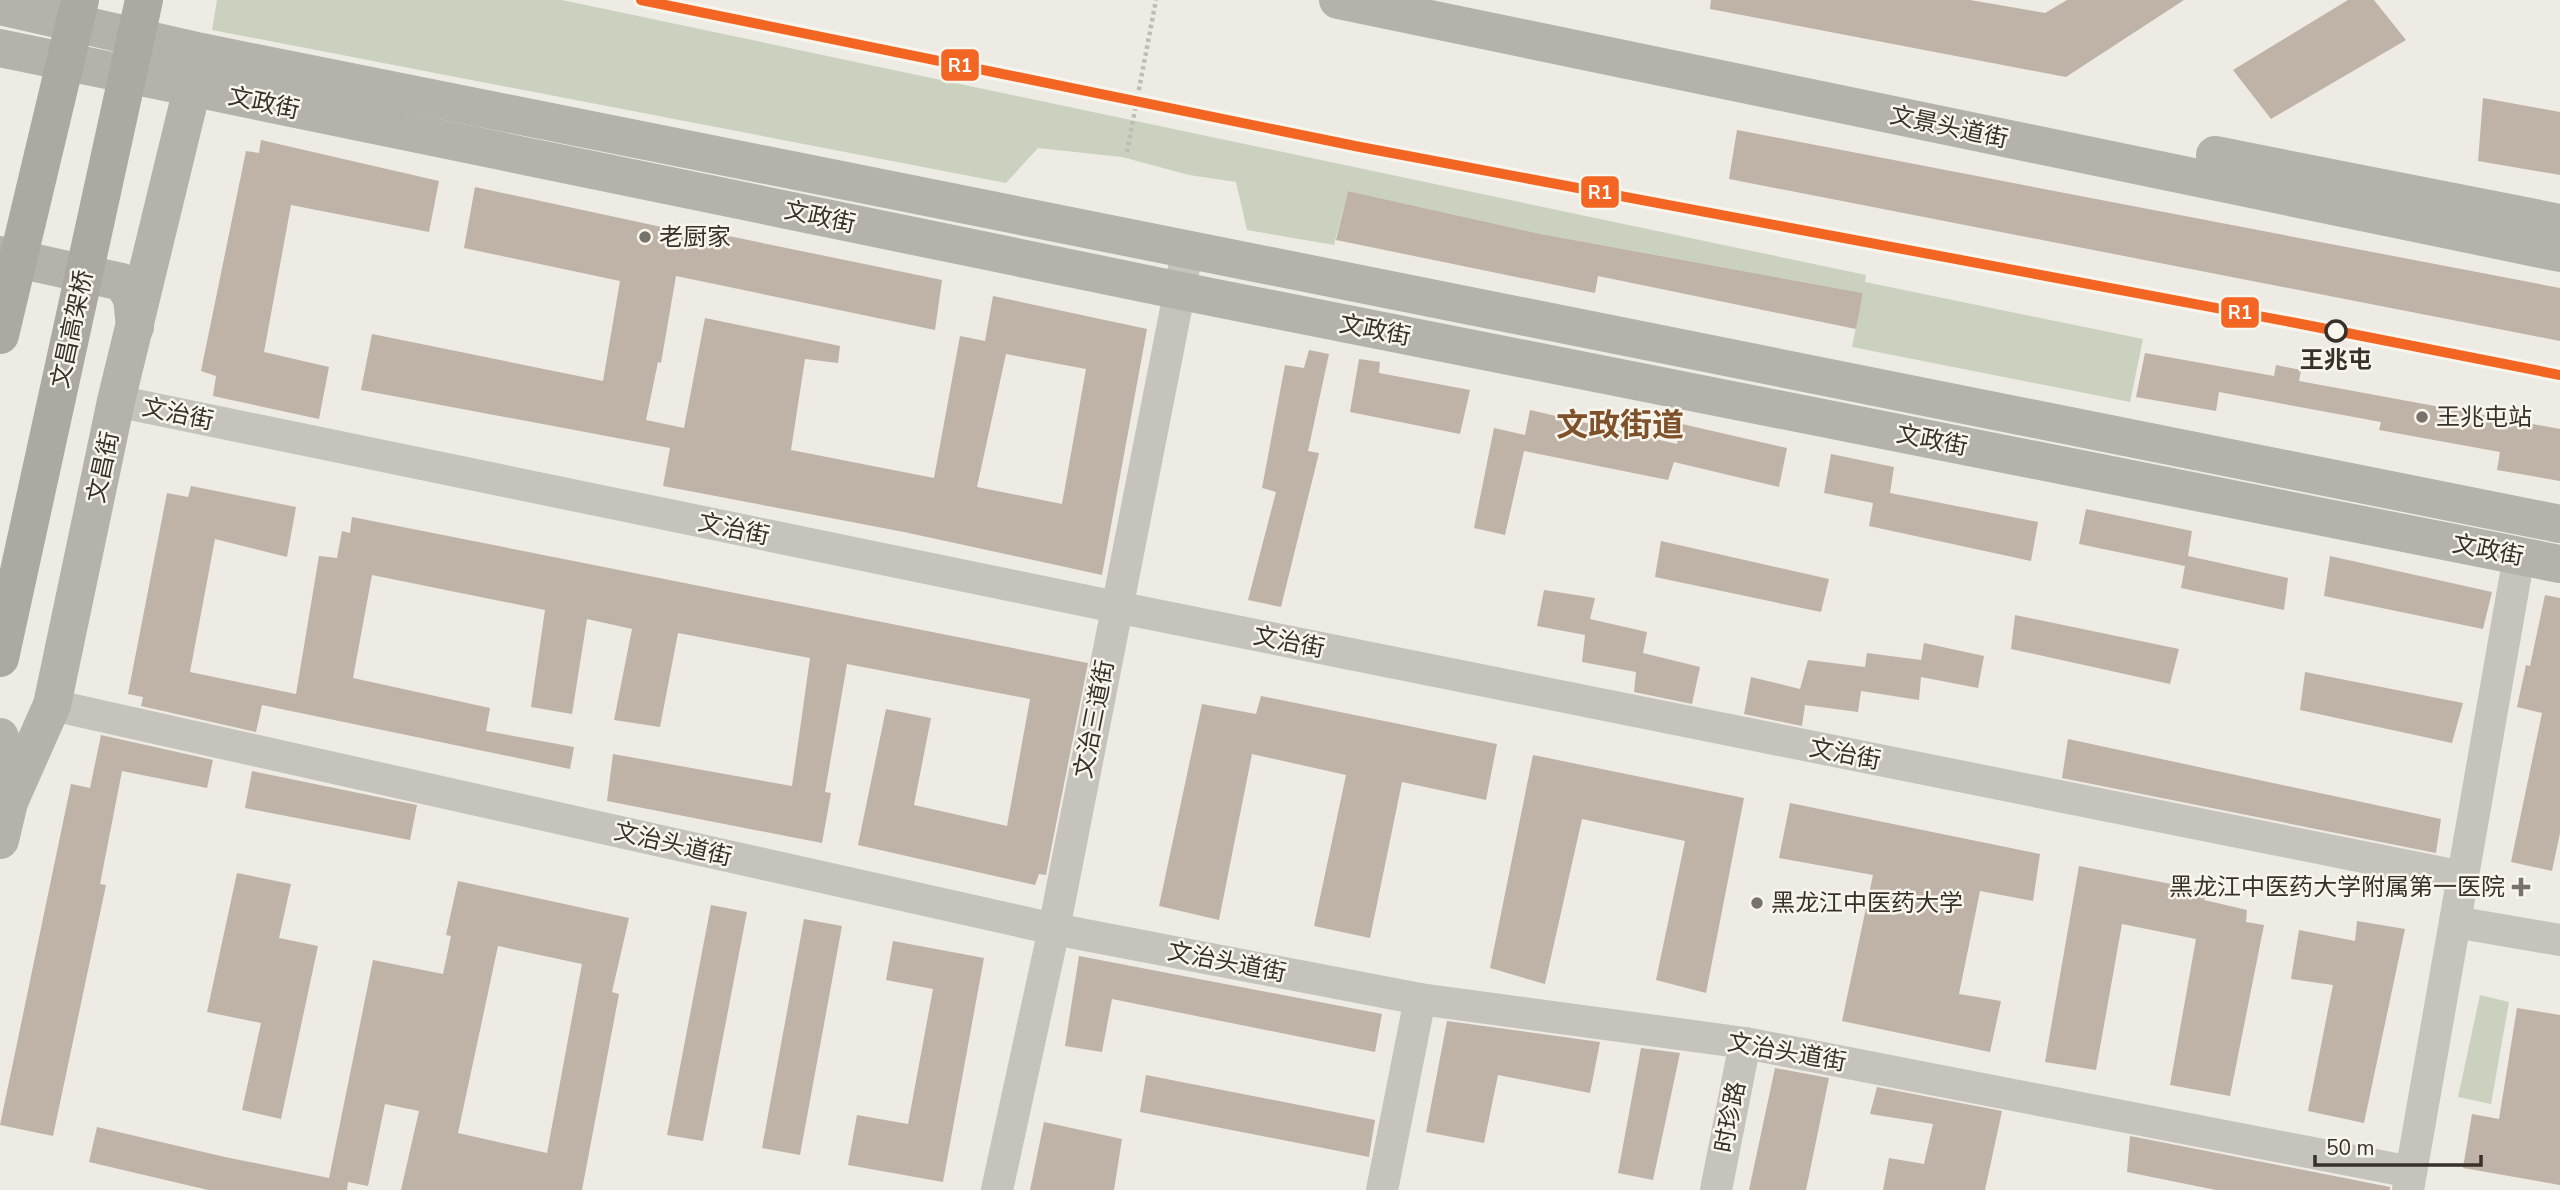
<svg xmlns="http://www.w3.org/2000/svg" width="2560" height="1190" font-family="'Nunito Sans','Noto Sans SC',sans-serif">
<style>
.green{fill:#cad2bf}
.building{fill:#bfb3a7;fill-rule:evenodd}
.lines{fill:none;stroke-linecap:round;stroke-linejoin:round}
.path{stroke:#bfbbb5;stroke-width:4.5;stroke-dasharray:3.5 3.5;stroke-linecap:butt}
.minor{stroke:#c6c3bc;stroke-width:32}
.major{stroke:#b5b1ab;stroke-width:38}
.highway-bridge{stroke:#aca9a3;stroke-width:38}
.rail-1-casing{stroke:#f8f5ec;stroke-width:16}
.rail-1{stroke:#f26522;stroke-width:10}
.poi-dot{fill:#77726b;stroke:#f8f5ec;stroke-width:2.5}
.stop-dot{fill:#f8f5ec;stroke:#37312a;stroke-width:3.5}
.labels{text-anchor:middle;stroke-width:5;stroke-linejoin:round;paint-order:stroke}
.street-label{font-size:24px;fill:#37312a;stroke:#f8f5ec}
.poi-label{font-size:24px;fill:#37312a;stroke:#f8f5ec;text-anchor:start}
.stop-label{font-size:24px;font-weight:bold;fill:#37312a;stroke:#f8f5ec}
.district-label{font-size:32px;font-weight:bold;fill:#7e512b;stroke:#f8f5ec}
.line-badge{stroke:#f8f5ec;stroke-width:2.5}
.badge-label{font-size:19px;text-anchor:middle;font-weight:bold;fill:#fff}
</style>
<rect width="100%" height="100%" fill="#edebe4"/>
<g class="green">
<path d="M217 0H562L1866 275 1865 282 2143 339 2130 402 1852 347 1863 293 1541 234 1348 191 1334 245 1247 230 1236 182 1189 175 1122 157 1038 148 1006 183 212 30Z"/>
<path d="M2480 995 2509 1002 2491 1104 2458 1097Z"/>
</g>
<g class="building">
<path d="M1711 0H1970L2045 13 2067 0H2184L2066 77 1710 9Z"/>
<path d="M2348 0H2374L2406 40 2271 119 2233 70Z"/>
<path d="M2483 98 2560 112V175L2478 161Z"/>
<path d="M1737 130 2560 288V341L1729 179Z"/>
<path d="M261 140 439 181 429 232 291 205 264 352 329 367 319 419 213 396 216 376 201 371 246 151 259 153Z"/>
<path d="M475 187 713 238 714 233 942 280 935 330 676 276 661 363 658 362 646 420 684 428 705 318 840 346 838 363 805 359 791 450 934 478 960 336 985 341 993 296 1147 329 1102 575 904 532 663 486 670 448 361 390 372 334 603 381 620 281 464 248ZM1006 354 1086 369 1062 504 977 487Z"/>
<path d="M1348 191 1541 234 1863 293 1856 329 1598 276 1595 293 1336 240Z"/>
<path d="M1309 350 1329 354 1308 451 1319 453 1281 607 1248 600 1276 492 1262 488 1285 365 1304 368Z"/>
<path d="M2145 353 2274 376 2276 365 2301 370 2299 381 2560 429V481L2497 470 2500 452 2379 430 2381 422 2219 392 2216 411 2136 397Z"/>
<path d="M1359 359 1380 362 1379 373 1470 390 1460 434 1350 412Z"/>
<path d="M1530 410 1677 444 1682 424 1787 448 1779 487 1674 462 1668 480 1524 451 1505 535 1474 528 1494 428 1525 435Z"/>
<path d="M1831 454 1894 467 1890 493 2038 522 2031 561 1869 526 1873 503 1824 493Z"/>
<path d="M191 486 296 507 287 557 215 539 190 672 296 694 319 556 337 558 342 531 350 533 352 517 1088 663 1046 875 1039 874 1035 885 858 845 886 709 931 718 914 805 1007 826 1030 699 847 664 825 792 831 793 822 843 607 801 613 754 792 786 810 658 678 633 660 727 614 720 632 629 587 619 572 714 531 707 545 610 372 575 353 678 490 708 486 731 574 747 570 769 262 705 256 732 141 706 143 697 128 694 167 493 188 497Z"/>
<path d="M2086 509 2192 531 2188 556 2288 578 2284 610 2181 588 2185 566 2079 544Z"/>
<path d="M1661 541 1829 579 1821 612 1655 577Z"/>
<path d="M2330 556 2492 592 2483 629 2324 596Z"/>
<path d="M1544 590 1595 598 1590 619 1647 632 1643 653 1700 667 1692 704 1634 692 1636 672 1582 662 1585 635 1537 626Z"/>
<path d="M2545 595 2560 598V833L2552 871 2511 862 2542 713 2517 707 2526 665 2530 666Z"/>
<path d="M2015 615 2179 649 2170 684 2011 649Z"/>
<path d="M1924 643 1984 656 1978 688 1921 677 1919 700 1861 691 1858 712 1805 705 1802 726 1744 714 1751 677 1800 689 1808 660 1865 667 1867 653 1921 660Z"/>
<path d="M2305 672 2463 703 2452 743 2300 710Z"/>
<path d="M1261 696 1497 744 1486 800 1402 782 1370 938 1314 926 1346 775 1252 754 1219 920 1159 906 1202 704 1256 714Z"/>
<path d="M101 735 213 760 207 788 122 771 100 884 106 885 53 1136 0 1125 71 784 90 788Z"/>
<path d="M2068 739 2441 819 2436 853 2062 778Z"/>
<path d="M1533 755 1744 798 1706 993 1656 980 1685 841 1582 819 1545 984 1490 968Z"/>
<path d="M252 771 417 805 410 840 245 808Z"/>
<path d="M1790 803 2040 854 2033 901 1980 891 1959 994 2001 1001 1990 1052 1842 1021 1873 875 1779 858Z"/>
<path d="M2079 866 2207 891 2204 900 2247 910 2246 922 2264 925 2230 1096 2170 1085 2196 939 2122 924 2096 1070 2045 1062Z"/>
<path d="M237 873 291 884 279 938 318 946 281 1119 242 1110 261 1023 207 1012Z"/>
<path d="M458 881 629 918 612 992 619 994 582 1190H401L419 1111 385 1104 368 1186 348 1182 347 1190H208L89 1162 97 1127 225 1157 329 1178 373 960 443 974 451 936 446 935ZM498 946 582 964 547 1153 458 1133Z"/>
<path d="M711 905 747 912 703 1141 667 1135Z"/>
<path d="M804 919 842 926 800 1155 762 1148Z"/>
<path d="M2357 921 2405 929 2364 1123 2308 1111 2333 985 2291 979 2299 930 2355 941Z"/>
<path d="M893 941 984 958 943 1182 848 1165 857 1115 908 1124 933 989 886 980Z"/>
<path d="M1079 956 1382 1014 1375 1052 1112 999 1102 1052 1065 1046Z"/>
<path d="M2517 1008 2560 1015V1185L2463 1168 2472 1114 2499 1119Z"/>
<path d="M1447 1021 1600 1042 1590 1093 1498 1075 1484 1143 1426 1132Z"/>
<path d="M1641 1048 1680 1053 1653 1180 1618 1173Z"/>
<path d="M1775 1068 1829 1078 1806 1190H1749Z"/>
<path d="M1146 1075 1375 1120 1369 1157 1140 1112Z"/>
<path d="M1877 1087 2002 1111 1985 1190H1883L1889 1158 1924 1164 1933 1124 1870 1114Z"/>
<path d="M1044 1122 1122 1139 1114 1190H1030Z"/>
<path d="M2130 1136 2390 1187V1190H2216L2127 1172Z"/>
</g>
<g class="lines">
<path class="path" d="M1127 152 1156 0"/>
<g class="minor">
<path d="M116 401 1116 607 2463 877"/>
<path d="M52 705 1054 929 1420 999 1745 1043 2411 1172"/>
<path d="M2455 922 2560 940"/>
<path d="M997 1190 1054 929 1188 248"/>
<path d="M1382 1190 1420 999"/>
<path d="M1716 1190 1745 1043"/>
<path d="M2408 1190 2519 556"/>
</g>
<g class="major">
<path d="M1338 0 2560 253"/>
<path d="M0 6 201 52 2560 524"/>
<path d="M0 48 1181 291 2560 564"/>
<path d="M2215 155 2560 223"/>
<path d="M0 255 122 282 132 298 135 327"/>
<path d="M0 737 9 802"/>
<path d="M0 840 9 802 52 705 116 401 198 64"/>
</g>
<g class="highway-bridge">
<path d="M0 335 80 0"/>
<path d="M0 658 144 0"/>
</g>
<g class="rail-1-casing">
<path id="rail-1" d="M641 0 1360 147 2296 323 2560 375"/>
</g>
<use href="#rail-1" class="rail-1"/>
</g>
<g class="poi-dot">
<circle cx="645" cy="237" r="7"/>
<circle cx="2422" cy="417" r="7"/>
<path d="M2517.5 876.5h7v7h7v7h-7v7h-7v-7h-7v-7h7z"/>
<circle cx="1757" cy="903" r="7"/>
</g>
<circle class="stop-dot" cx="2336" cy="331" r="10"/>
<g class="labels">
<g class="street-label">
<text transform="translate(264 103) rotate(12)" y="8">文政街</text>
<text transform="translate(1949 127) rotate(12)" y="8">文景头道街</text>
<text transform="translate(820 217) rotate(12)" y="8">文政街</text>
<text transform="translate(72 329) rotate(-78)" y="8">文昌高架桥</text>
<text transform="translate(1375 330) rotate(11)" y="8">文政街</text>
<text transform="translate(178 414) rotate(12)" y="8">文治街</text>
<text transform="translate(1932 440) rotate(11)" y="8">文政街</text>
<text transform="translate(103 467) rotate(-78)" y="8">文昌街</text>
<text transform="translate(734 529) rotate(12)" y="8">文治街</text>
<text transform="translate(2488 550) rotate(11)" y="8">文政街</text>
<text transform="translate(1289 642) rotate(11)" y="8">文治街</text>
<text transform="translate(1094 719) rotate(-79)" y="8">文治三道街</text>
<text transform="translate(1845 754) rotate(11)" y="8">文治街</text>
<text transform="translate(673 844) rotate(13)" y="8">文治头道街</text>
<text transform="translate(1227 962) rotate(11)" y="8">文治头道街</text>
<text transform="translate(1787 1052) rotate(10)" y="8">文治头道街</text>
<text transform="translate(1730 1117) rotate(-79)" y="8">时珍路</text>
</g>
<g class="poi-label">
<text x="659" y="245">老厨家</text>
<text x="2436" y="425">王兆屯站</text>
<text x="2505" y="895" text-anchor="end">黑龙江中医药大学附属第一医院</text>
<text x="1771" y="911">黑龙江中医药大学</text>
</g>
<g class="stop-label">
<text x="2336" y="368">王兆屯</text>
</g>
<g class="district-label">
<text x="1620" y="436">文政街道</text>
</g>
</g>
<g class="line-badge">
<rect x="940" y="48" width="40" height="34" rx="7" fill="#f26522"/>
<rect x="1580" y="175" width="40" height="34" rx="7" fill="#f26522"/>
<rect x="2220" y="296" width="40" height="33" rx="7" fill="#f26522"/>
</g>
<g class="badge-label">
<text x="960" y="72">R1</text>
<text x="1600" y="199">R1</text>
<text x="2240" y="319">R1</text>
</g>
<path d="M2315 1155v10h166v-10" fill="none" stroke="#37312a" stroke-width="3.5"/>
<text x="2326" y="1155" font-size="21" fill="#37312a" stroke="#f8f5ec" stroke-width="5" paint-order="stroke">50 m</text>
</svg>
